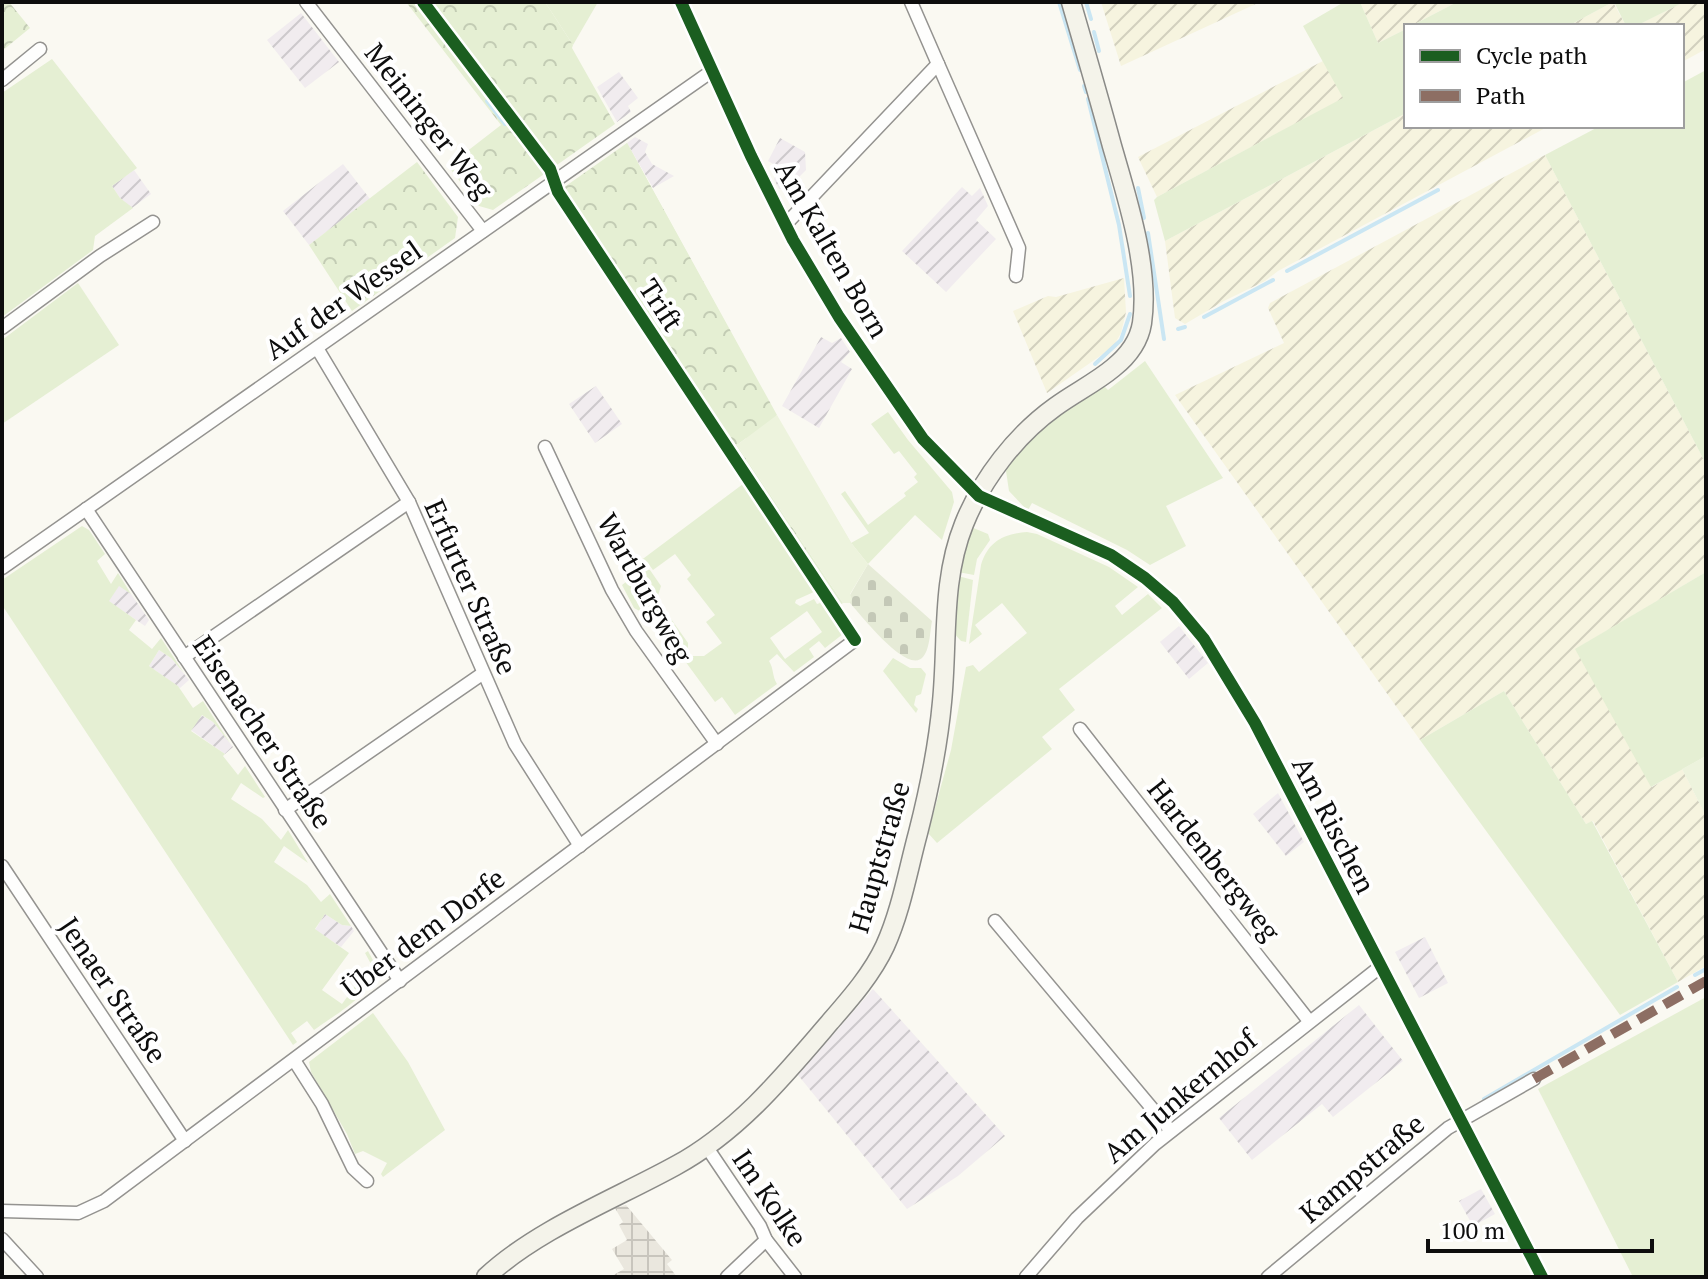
<svg xmlns="http://www.w3.org/2000/svg" width="1708" height="1279" font-family="'PT Serif',serif">
<style>
.industrial{fill:url(#industrial-furrows)}
.farmland{fill:url(#farmland-furrows)}
.grass{fill:#e5efd3;fill-rule:evenodd}
.cemetery{fill:url(#cemetery-stones)}
.park{fill:url(#park-crowns)}
.pitch{fill:#edf3dd}
.plaza{fill:url(#plaza-grid)}
.lines{fill:none;stroke-linecap:round;stroke-linejoin:round}
.stream{stroke:#cae6f3;stroke-width:4}
.street-casing{stroke:#949390;stroke-width:15}
.secondary-casing{stroke:#8a8a87;stroke-width:21}
.street{stroke:#fefefd;stroke-width:12}
.secondary{stroke:#f4f3ea;stroke-width:18}
.quiet{stroke:#8d6e63;stroke-width:10;stroke-dasharray:20 10;stroke-linecap:butt}
.cycleway-casing{stroke:#fff;stroke-width:17}
.cycleway{stroke:#1b5e20;stroke-width:12}
.labels{text-anchor:middle;stroke-width:8;stroke-linejoin:round;paint-order:stroke}
.street-label{font-size:28px;fill:#0d0d0d;stroke:#fff}
</style>
<defs>
<pattern id="industrial-furrows" width="10" height="10" patternUnits="userSpaceOnUse" patternTransform="scale(2)"><rect width="10" height="10" fill="#f1ecef"/><path d="M-1 1l2-2M0 10L10 0M9 11l2-2" fill="none" stroke="#cdc9cc"/></pattern>
<pattern id="farmland-furrows" width="10" height="10" patternUnits="userSpaceOnUse" patternTransform="scale(2)"><rect width="10" height="10" fill="#f6f4df"/><path d="M-1 1l2-2M0 10L10 0M9 11l2-2" fill="none" stroke="#d2d0be"/></pattern>
<pattern id="cemetery-stones" width="16" height="16" patternUnits="userSpaceOnUse" patternTransform="scale(2)"><rect width="16" height="16" fill="#e6ebd7"/><path d="M2 7V4a2 2 0 0 1 4 0v3zM10 15v-3a2 2 0 0 1 4 0v3z" fill="#c4c8b7"/></pattern>
<pattern id="park-crowns" width="20" height="18" patternUnits="userSpaceOnUse" patternTransform="scale(2)"><rect width="20" height="18" fill="#e5efd3"/><path d="M2 6a3 3 0 1 1 6 0M12 15a3 3 0 1 1 6 0" fill="none" stroke="#c3ccb4"/></pattern>
<pattern id="plaza-grid" width="8" height="8" patternUnits="userSpaceOnUse" patternTransform="scale(2)"><rect width="8" height="8" fill="#eae7de"/><path d="M0 4h8M4 0v8" fill="none" stroke="#c8c5bd"/></pattern>
</defs>
<rect width="100%" height="100%" fill="#faf9f2"/>
<g class="industrial">
<path d="M301 13 339 62 305 88 267 40Z"/>
<path d="M619 72 638 98 628 106 631 112 617 122 597 87Z"/>
<path d="M635 137 648 144 645 152 652 164 674 176 653 188 627 143Z"/>
<path d="M780 138 805 152 806 170 786 190 779 189 774 179 780 168 768 161Z"/>
<path d="M343 164 370 199 309 245 283 211Z"/>
<path d="M134 170 151 194 132 208 120 198 112 186Z"/>
<path d="M962 187 972 196 980 188 988 206 976 220 996 239 946 292 902 251Z"/>
<path d="M821 337 832 343 841 338 850 352 841 362 852 369 819 428 782 406Z"/>
<path d="M596 386 622 424 595 443 569 404Z"/>
<path d="M119 585 131 594 149 620 145 626 108 601Z"/>
<path d="M1179 626 1208 663 1189 679 1160 642Z"/>
<path d="M159 650 171 658 189 680 180 688 149 666Z"/>
<path d="M201 715 213 722 233 747 225 754 191 730Z"/>
<path d="M1278 793 1304 842 1286 856 1253 814Z"/>
<path d="M325 914 342 925 351 926 354 931 341 947 315 930Z"/>
<path d="M1425 937 1448 983 1419 998 1395 952Z"/>
<path d="M873 989 1005 1136 958 1176 907 1209 798 1075Z"/>
<path d="M1359 1005 1403 1061 1333 1117 1322 1104 1252 1160 1219 1118Z"/>
<path d="M1481 1189 1495 1214 1473 1226 1459 1201Z"/>
</g>
<g class="farmland">
<path d="M1101 2H1260L1121 66Z"/>
<path d="M1360 2H1457L1411 26H1406V29L1378 43Z"/>
<path d="M1613 2 1626 26H1568Z"/>
<path d="M1684 2H1706V49L1682 62V26H1636Z"/>
<path d="M1323 61 1344 98 1157 197 1138 157Z"/>
<path d="M1406 113V126H1549L1278 271 1265 281 1224 301 1185 324 1175 318 1165 241Z"/>
<path d="M1545 155 1706 464V572L1576 649 1652 787 1682 769 1706 816V966L1678 982 1593 821 1586 824 1504 691 1420 740 1175 395 1284 343 1268 308 1270 303Z"/>
<path d="M1124 278 1126 312 1121 333 1113 347 1047 393 1013 311 1048 296 1056 297Z"/>
</g>
<g class="grass">
<path d="M545 2H598L573 45Z"/>
<path d="M1344 2H1360L1378 43 1406 29V113L1165 241 1154 200 1157 197 1343 98 1303 26Z"/>
<path d="M1457 2H1613L1568 26H1411Z"/>
<path d="M1614 2H1684L1636 26H1626Z"/>
<path d="M52 59 137 168 112 186 120 198 133 208 95 236 93 250 2 317V93Z"/>
<path d="M1706 70V464L1545 155 1600 126H1682V83Z"/>
<path d="M627 143 776 415 851 543 869 533 841 494 845 491 868 525 906 496 904 493 918 482 914 477 917 474 899 451 894 454 871 424 888 412 908 440 952 492 954 502 942 540 915 515 868 564 852 544 813 548 589 182Z"/>
<path d="M78 283 119 345 2 424V340Z"/>
<path d="M1145 361 1223 478 1166 506 1186 546 1150 565 1127 550 1032 503 1028 510 1026 509 1009 491 1006 471C1025 432 1069 407 1104 386L1108 390Z"/>
<path d="M743 484 816 591 796 600 795 603 800 606 814 599 817 604 820 603 818 598 820 597 843 634 825 648 819 641 809 649 814 657 794 672 777 654 769 661C774 669 772 676 777 684L735 715 722 697 715 702 685 661 688 656H704L722 643 706 622 715 615 687 579 691 575 675 554 653 570 647 562 631 574 628 570ZM807 611 822 632 785 659 770 638Z"/>
<path d="M82 526 89 530 105 554 97 561 111 584 118 573 131 594 119 586 109 601 136 620 129 630 152 649 161 638 184 673 171 658 159 650 149 666 178 686 193 708 203 701 230 743 213 722 202 715 191 731 225 754 223 756 238 775 245 766 265 797 263 798 241 783 231 799 262 819 281 840 288 830 308 863 284 846 274 862 307 885 321 902 330 894 351 926 342 925 325 914 315 929 349 953 322 990 342 1004 371 964 365 953 368 951C371 957 375 962 376 969 379 990 330 1018 314 1030L307 1021 291 1033 297 1042 293 1045 2 605V580Z"/>
<path d="M971 527 988 534 990 540 977 559 974 575 958 572Z"/>
<path d="M1027 532 1037 534 1109 567 1138 587 1115 606 1122 615 1148 594 1162 608 1059 689 1075 710 1042 737 1052 749 937 843 928 833 951 750 966 667 973 665 979 672 1027 633 1002 603 975 625 982 634 969 644 981 565C988 542 1003 534 1027 532Z"/>
<path d="M643 569 650 570 661 586 657 599 688 643V649L683 656 653 618 634 608 622 585 631 578 633 580Z"/>
<path d="M1706 572V756L1651 787 1575 649Z"/>
<path d="M958 576 973 580 966 642 961 641 952 631Z"/>
<path d="M893 658 910 668H921L926 674 921 694 916 696 914 705 918 709 916 713 883 671Z"/>
<path d="M1504 691 1586 824 1592 821 1678 982 1620 1015 1420 740Z"/>
<path d="M1706 997V1277H1633L1538 1089Z"/>
<path d="M373 1013 408 1062 445 1130 383 1177 381 1174 387 1163 363 1151 355 1154 347 1134 311 1072 309 1062Z"/>
</g>
<path class="cemetery" d="M868 564 932 621C930 631 930 651 922 658 906 673 861 615 850 603V595Z"/>
<g class="park">
<path d="M2 2H9L30 28 2 51Z"/>
<path d="M406 2H545L573 45 572 48 615 124 493 210 479 206 448 166 501 125Z"/>
<path d="M627 143 777 415 737 445 843 603 829 612 553 195Z"/>
<path d="M417 162 458 217 455 238 352 311 309 245Z"/>
</g>
<g class="pitch">
<path d="M777 415 852 544 868 564 850 594 852 599 850 603H843L737 445Z"/>
<path d="M1706 756V816L1682 769Z"/>
</g>
<path class="plaza" d="M626 1205 672 1260 667 1264 677 1277H610L624 1269 612 1249 627 1240 619 1225 623 1222 615 1208Z"/>
<g class="lines">
<g class="stream">
<path d="M1059 2 1080 70"/>
<path d="M1086 2 1091 19"/>
<path d="M1094 32 1099 51"/>
<path d="M1084 86 1086 92"/>
<path d="M1088 99 1119 225 1130 296"/>
<path d="M487 101 505 124"/>
<path d="M1138 188 1144 218"/>
<path d="M1148 233 1164 339"/>
<path d="M1287 271 1438 190"/>
<path d="M1204 317 1273 280"/>
<path d="M1178 329 1185 327"/>
<path d="M1095 364 1121 340 1130 314"/>
<path d="M1695 975 1706 969"/>
<path d="M1484 1099 1677 987"/>
</g>
<g class="street-casing">
<g id="street">
<path d="M306 2 483 231"/>
<path d="M681 2 751 156 793 240 839 317 923 439 979 496 1111 555 1145 578 1173 602 1204 639 1255 723 1542 1277"/>
<path d="M938 64 1019 248 1016 276"/>
<path d="M2 80 40 49"/>
<path d="M785 225 938 64 911 2"/>
<path d="M2 328 100 256 153 222"/>
<path d="M317 348 409 502 515 744 580 846"/>
<path d="M545 447 612 590 636 631 717 744"/>
<path d="M86 509 400 981"/>
<path d="M2 568 712 71"/>
<path d="M184 657 409 502"/>
<path d="M1080 729 1309 1021"/>
<path d="M285 810 482 674"/>
<path d="M2 866 185 1141"/>
<path d="M995 921 1171 1131"/>
<path d="M294 1060 322 1104 353 1168 367 1181"/>
<path d="M706 1146 760 1226 766 1240 795 1277"/>
<path d="M2 1211 78 1213 104 1201 855 640"/>
<path d="M2 1239 37 1277"/>
<path d="M727 1277 766 1240"/>
<path d="M1026 1277 1077 1218 1155 1144 1380 967"/>
<path d="M1268 1277 1448 1128 1534 1079"/>
</g>
</g>
<g class="secondary-casing">
<path id="secondary" d="M486 1277C536 1230 615 1199 675 1166 738 1132 784 1076 830 1022 850 999 872 974 885 946 901 911 908 870 918 833 929 790 938 746 942 702 948 642 941 581 964 524 982 479 1016 435 1055 407 1074 393 1095 383 1113 368 1128 356 1139 342 1142 323 1150 268 1127 198 1112 146 1099 98 1085 50 1071 2"/>
</g>
<use href="#street" class="street"/>
<use href="#secondary" class="secondary"/>
<path class="quiet" d="M1534 1079 1706 981"/>
<g class="cycleway-casing">
<g id="cycleway">
<path d="M423 2 550 169 558 192 855 640"/>
<path d="M681 2 751 156 793 240 839 317 923 439 979 496 1111 555 1145 578 1173 602 1204 639 1255 723 1542 1277"/>
</g>
</g>
<use href="#cycleway" class="cycleway"/>
</g>
<g class="labels">
<g class="street-label">
<text transform="translate(429 121) rotate(52)" y="10">Meininger Weg</text>
<text transform="translate(832 249) rotate(60)" y="10">Am Kalten Born</text>
<text transform="translate(343 300) rotate(-35)" y="10">Auf der Wessel</text>
<text transform="translate(661 305) rotate(57)" y="10">Trift</text>
<text transform="translate(471 587) rotate(66)" y="10">Erfurter Straße</text>
<text transform="translate(645 588) rotate(61)" y="10">Wartburgweg</text>
<text transform="translate(263 732) rotate(56)" y="10">Eisenacher Straße</text>
<text transform="translate(1334 825) rotate(63)" y="10">Am Rischen</text>
<text transform="translate(879 857) rotate(-74)" y="10">Hauptstraße</text>
<text transform="translate(1214 860) rotate(52)" y="10">Hardenbergweg</text>
<text transform="translate(423 933) rotate(-37)" y="10">Über dem Dorfe</text>
<text transform="translate(113 990) rotate(56)" y="10">Jenaer Straße</text>
<text transform="translate(1180 1096) rotate(-40)" y="10">Am Junkernhof</text>
<text transform="translate(1362 1168) rotate(-40)" y="10">Kampstraße</text>
<text transform="translate(770 1198) rotate(56)" y="10">Im Kolke</text>
</g>
</g>
<rect width="1708" height="1279" fill="none" stroke="#0d0d0d" stroke-width="8"/>
<rect x="1404" y="24" width="280" height="104" fill="#ffffff" stroke="#9e9e9e" stroke-width="2"/>
<rect x="1420" y="50" width="40" height="12" fill="#1b5e20" stroke="#9e9e9e" stroke-width="2"/>
<text x="1476" y="64" font-size="24" fill="#0d0d0d">Cycle path</text>
<rect x="1420" y="90" width="40" height="12" fill="#8d6e63" stroke="#9e9e9e" stroke-width="2"/>
<text x="1476" y="104" font-size="24" fill="#0d0d0d">Path</text>
<path d="M1428 1239v12h224v-12" fill="none" stroke="#0d0d0d" stroke-width="4"/>
<text x="1440" y="1239" font-size="24" fill="#0d0d0d" stroke="#ffffff" stroke-width="6" paint-order="stroke">100 m</text>
</svg>
